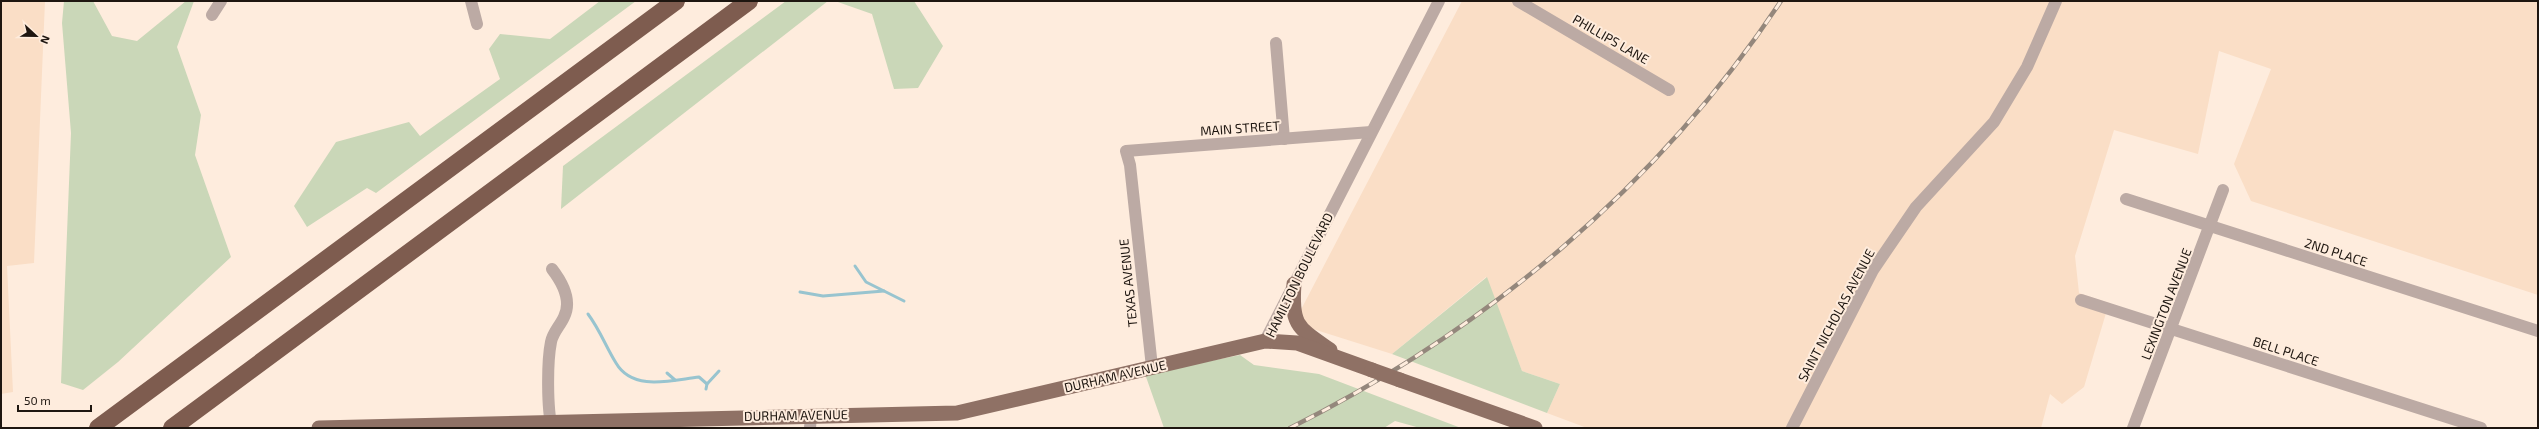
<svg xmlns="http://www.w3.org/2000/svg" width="2539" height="429" font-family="'Exo 2',sans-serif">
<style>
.built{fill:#fadec6}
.green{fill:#cad7b8}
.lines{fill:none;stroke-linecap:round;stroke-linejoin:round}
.stream{stroke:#98c4cf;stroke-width:3}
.minor{stroke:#bcaaa4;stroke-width:12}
.major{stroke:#8f7165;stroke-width:15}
.highway{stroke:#7e5c4f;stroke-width:18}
.rail-casing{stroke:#94877c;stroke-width:4.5}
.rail{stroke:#feecdd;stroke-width:3;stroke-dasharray:9;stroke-linecap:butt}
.major-bridge{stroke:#8f7165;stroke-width:15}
.labels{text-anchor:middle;stroke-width:4;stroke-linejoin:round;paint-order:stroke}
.street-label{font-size:13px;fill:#1e1610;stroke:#feecdd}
</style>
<rect width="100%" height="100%" fill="#feecdd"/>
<g class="built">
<path d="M1 1H45L34 263 7 266 13 392 1 394Z"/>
<path d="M1462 1H2538V295L2251 201 2234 164 2271 69 2219 51 2198 154 2114 130 2075 256 2079 293 2109 303 2084 387 2062 404 2050 394 2041 428H1587L1547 413 1560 384 1522 371 1486 277 1392 354 1294 323Z"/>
</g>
<g class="green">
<path d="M64 1H93L112 36 137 41 186 1H194L177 47 201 115 195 155 231 257 118 362 83 390 61 383 71 133 62 23Z"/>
<path d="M600 1H636L376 193 367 188 307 227 294 206 336 142 409 122 420 136 500 79 489 49 500 34 550 39Z"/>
<path d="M786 1H828L561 209 563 166Z"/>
<path d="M835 1H914L943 46 918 88 894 89 872 14Z"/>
<path d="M1487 277 1522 371 1560 384 1547 413 1392 354Z"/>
<path d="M1240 355 1254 365 1319 374 1461 428H1420L1395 421 1384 428H1164L1145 374Z"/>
</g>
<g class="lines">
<g class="stream">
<path d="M855 266 866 282 904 301"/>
<path d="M800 292 823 296 884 291"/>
<path d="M588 314C600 330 606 347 616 363 633 392 672 380 699 377L707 384"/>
<path d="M667 373 675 380"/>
<path d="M706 389 707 384 719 371"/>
</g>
<g class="minor">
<path d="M471 1 477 24"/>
<path d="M1518 1 1669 90"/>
<path d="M212 15 221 1"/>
<path d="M1276 43 1284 139"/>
<path d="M2126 199 2538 331"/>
<path d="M2081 300 2481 428"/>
<path d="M1265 341 1439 1"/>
<path d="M1152 367 1130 165 1126 151 1371 132"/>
<path d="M552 428C547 409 547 362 551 342 553 332 560 326 564 317 572 301 562 282 552 269"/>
<path d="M810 428 811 415"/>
<path d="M1792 428 1873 270 1916 207 1994 122 2027 67 2056 1"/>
<path d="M2133 428 2223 190"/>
</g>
<g class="major">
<path d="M1294 284C1291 325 1297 327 1330 350"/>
<path d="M1400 380 1535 428"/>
<path d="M319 428 957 413 1265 341 1297 343 1372 370"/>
</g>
<g class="highway">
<path d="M98 428 676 1"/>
<path d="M172 428 749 1"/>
</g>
<g class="rail-casing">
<path id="rail" d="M1290 428C1486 330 1659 185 1781 1"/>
</g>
<use href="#rail" class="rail"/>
<path class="major-bridge" d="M1372 370 1400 380"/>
</g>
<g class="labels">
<g class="street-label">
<text transform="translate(1611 39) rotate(30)" y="5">PHILLIPS LANE</text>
<text transform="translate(1240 128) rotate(-4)" y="5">MAIN STREET</text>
<text transform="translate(2336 252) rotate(18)" y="5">2ND PLACE</text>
<text transform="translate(1299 275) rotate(-64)" y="5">HAMILTON BOULEVARD</text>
<text transform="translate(1128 283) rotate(-96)" y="5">TEXAS AVENUE</text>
<text transform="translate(2166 304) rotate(-69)" y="5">LEXINGTON AVENUE</text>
<text transform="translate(1836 315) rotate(-62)" y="5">SAINT NICHOLAS AVENUE</text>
<text transform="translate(2286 351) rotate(18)" y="5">BELL PLACE</text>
<text transform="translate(1115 376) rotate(-13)" y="5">DURHAM AVENUE</text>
<text transform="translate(796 415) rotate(-1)" y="5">DURHAM AVENUE</text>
</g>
</g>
<rect width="2539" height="429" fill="none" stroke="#1e1610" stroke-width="4"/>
<g transform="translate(36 36) rotate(112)" stroke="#feecdd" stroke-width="3" paint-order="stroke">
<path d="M0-3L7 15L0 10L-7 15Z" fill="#1e1610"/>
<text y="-6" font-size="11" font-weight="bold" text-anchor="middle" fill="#1e1610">N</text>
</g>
<path d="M18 405v6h73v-6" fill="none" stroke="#1e1610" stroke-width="2"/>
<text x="24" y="405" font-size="12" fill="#1e1610" stroke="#feecdd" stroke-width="3" paint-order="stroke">50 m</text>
</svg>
